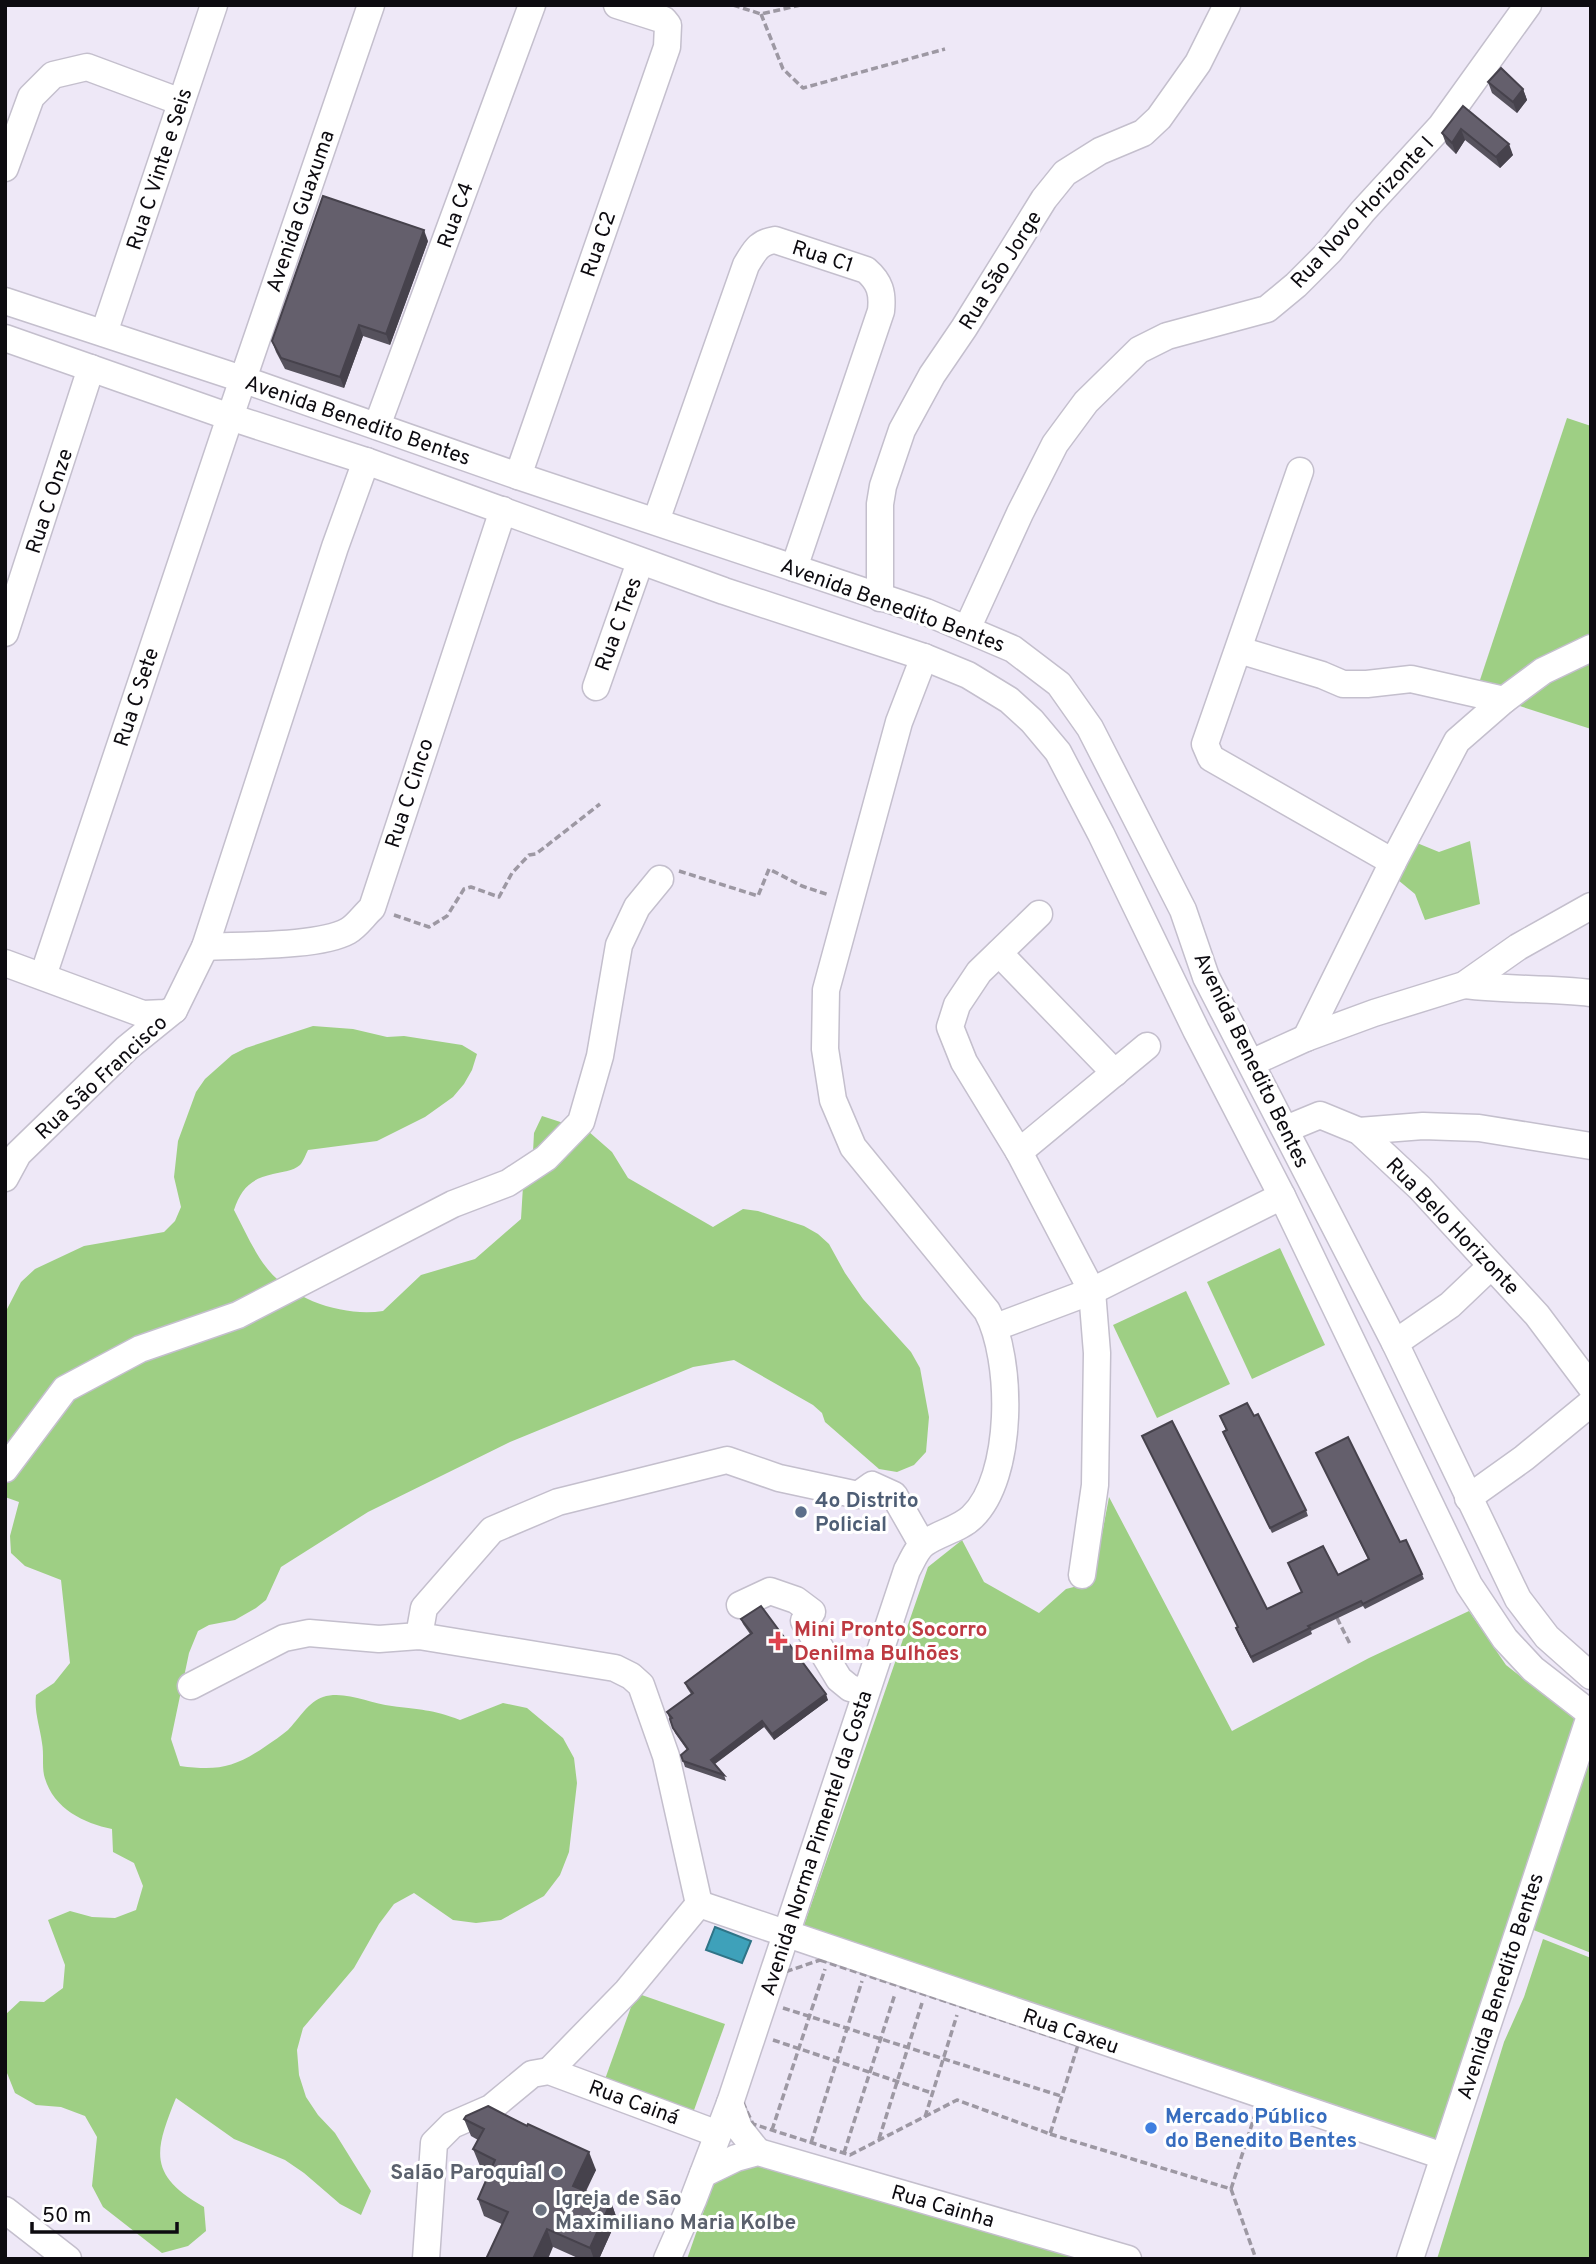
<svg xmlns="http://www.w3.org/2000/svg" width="1596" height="2264" font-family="Overpass,sans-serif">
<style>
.green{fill:#9ecf84}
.water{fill:#3ea1ba;stroke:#2f7487;stroke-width:2}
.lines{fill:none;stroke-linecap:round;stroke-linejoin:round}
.minor-casing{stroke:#c4bfcd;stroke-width:29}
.path{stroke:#9d98a3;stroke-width:3.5;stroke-dasharray:7 3.5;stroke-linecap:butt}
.minor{stroke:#fff;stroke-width:26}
.wall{fill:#56525d}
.shaded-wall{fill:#46424c}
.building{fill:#645f6c;stroke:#46424c;stroke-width:2}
.service-dot{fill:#5c6f8a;stroke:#fff;stroke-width:2.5}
.health-dot{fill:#e0444e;stroke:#fff;stroke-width:2.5}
.shop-dot{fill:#3f7fe0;stroke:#fff;stroke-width:2.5}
.worship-dot{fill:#6b7280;stroke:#fff;stroke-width:2.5}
.labels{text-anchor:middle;stroke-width:6;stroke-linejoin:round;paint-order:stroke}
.street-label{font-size:21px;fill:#0d0b10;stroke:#fff}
.service-label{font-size:21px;font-weight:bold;fill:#4e5e75;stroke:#fff;text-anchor:start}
.health-label{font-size:21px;font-weight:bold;fill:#be3a42;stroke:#fff;text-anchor:start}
.shop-label{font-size:21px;font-weight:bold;fill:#366cbe;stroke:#fff;text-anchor:start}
.worship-label{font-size:21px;font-weight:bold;fill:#5b616d;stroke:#fff;text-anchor:end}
</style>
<rect width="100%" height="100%" fill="#eee8f7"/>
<g class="green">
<path d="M1567 418 1591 426V729L1476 692Z"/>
<path d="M1470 841 1480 904 1425 920 1415 894 1398 880 1417 843 1439 852Z"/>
<path d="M313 1026 353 1029 387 1037 404 1036 462 1045 477 1054 472 1070 464 1084 453 1097 425 1117 377 1141 308 1150C306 1154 303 1162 300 1165 293 1171 282 1172 273 1174 250 1179 241 1189 234 1210 244 1229 253 1250 266 1267 291 1300 344 1317 383 1311L421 1275 475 1259 521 1219 523 1186 533 1152 534 1133 542 1116 588 1131 612 1152 628 1178 713 1227 743 1209 758 1211 804 1226 818 1234 829 1244 845 1273 863 1299 911 1352 920 1368 929 1417 926 1452 914 1465 897 1472 879 1469 825 1422 822 1413 813 1405 734 1360 693 1367 510 1442 368 1512 281 1567 266 1600 256 1608 235 1620 209 1625 198 1631 189 1653 171 1739 180 1766C218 1771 234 1768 266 1746 273 1741 281 1736 288 1730 298 1720 309 1701 323 1697 345 1690 370 1704 392 1706 420 1710 432 1709 460 1720L503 1703 527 1708 563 1738 574 1758 577 1783 569 1852 560 1875 544 1896 501 1920 476 1923 453 1920 414 1893 394 1904 379 1924 354 1968 303 2028 297 2050 299 2075 306 2097 318 2115 335 2133 371 2191 361 2215 340 2204 304 2173 285 2160 234 2139 176 2098C154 2152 148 2175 204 2207L206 2231 188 2246 162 2253 103 2207 92 2186 97 2137 85 2116 61 2107 36 2105 15 2093 5 2068V2015L20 2001 44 2002 63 1988 65 1965 48 1920 70 1911 92 1917 115 1918 136 1910 143 1886 134 1863 113 1852 112 1829C83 1823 52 1808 44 1775 42 1765 44 1754 42 1743 40 1727 34 1712 36 1695L54 1683 70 1663 61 1580 25 1566 11 1553 10 1536 19 1502 5 1497V1313L21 1282 35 1269 84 1246 164 1232 175 1221 181 1207 174 1177 178 1141 196 1092 205 1079 232 1055 246 1048Z"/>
<path d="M1280 1248 1325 1345 1252 1379 1207 1282Z"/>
<path d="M1186 1291 1230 1384 1157 1418 1113 1325Z"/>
<path d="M1109 1497 1232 1731 1369 1658 1469 1611 1506 1665 1575 1719 1577 1732 1434 2145 802 1931 928 1567 962 1540 984 1582 1039 1613 1066 1589 1093 1582Z"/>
<path d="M1591 1744V1953L1531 1929Z"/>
<path d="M1543 1939 1591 1958V2259H1437L1504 2042 1524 1997Z"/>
<path d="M636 1993 725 2024 693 2113 604 2082Z"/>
<path d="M734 2150 1108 2259H687L722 2159Z"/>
</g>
<path class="water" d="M715 1927 751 1941 742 1963 706 1950Z"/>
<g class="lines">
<g class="minor-casing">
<g id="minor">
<path d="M5 168 31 97 53 75 87 67 181 102"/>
<path d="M5 301 242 379 518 476 926 612 1013 649 1059 684 1090 728 1183 910 1206 977 1395 1343 1518 1599 1547 1637 1591 1676"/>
<path d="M104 333 214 5"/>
<path d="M5 338 230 417 366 461 724 591 924 657 968 675 1009 700 1032 721 1058 752 1101 834 1196 1030 1282 1196 1469 1585 1505 1639 1533 1669 1591 1714"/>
<path d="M377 426 532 5"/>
<path d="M1300 471 1205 744 1211 758 1393 862"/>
<path d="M518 476 667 47 668 25 664 20 617 5"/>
<path d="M656 521 746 265C755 251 757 243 775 240L866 270C880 282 883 293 881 311L794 568"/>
<path d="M880 598V504L883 486 902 430 932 375 964 328 1044 199 1065 173 1100 151 1143 133 1159 118 1198 63 1227 5"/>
<path d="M967 629 1020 513 1055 444 1086 402 1139 350 1167 336 1267 309 1296 285 1330 251 1363 211 1441 126 1528 5"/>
<path d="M5 633 91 368"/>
<path d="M1239 650 1322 675 1343 684H1367L1411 679 1504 700"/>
<path d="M596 687 640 562"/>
<path d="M1039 914 979 972 957 1005 950 1027 964 1062 1019 1152 1092 1291 1097 1353 1095 1485 1082 1575"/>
<path d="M205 947C240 945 319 947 348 931 357 926 364 915 372 908L503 510"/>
<path d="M999 953 1115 1073"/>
<path d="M5 963 143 1014 165 1013 174 1010"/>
<path d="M43 976 230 417 371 5"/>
<path d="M1464 985C1507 990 1549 988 1591 993"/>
<path d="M1306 1038 1393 862 1457 741 1504 700 1543 671 1591 648"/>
<path d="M1251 1063 1306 1038 1374 1013 1464 985 1518 947 1591 906"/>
<path d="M1286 1129 1320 1115 1359 1131 1420 1188 1537 1315 1591 1387"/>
<path d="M1359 1131 1423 1126 1479 1128 1591 1146"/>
<path d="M1019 1152 1147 1046"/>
<path d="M5 1178 18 1154 127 1048 174 1010 205 947 335 547 366 461"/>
<path d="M996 1327 1092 1291 1282 1196"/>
<path d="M1395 1343 1450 1305 1491 1266"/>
<path d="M5 1469 65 1389 140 1349 238 1315 453 1204 508 1183 546 1158 581 1122 600 1056 619 945 637 907 660 879"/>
<path d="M1468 1498 1524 1458 1591 1403"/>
<path d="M740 1605 770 1591 796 1600 812 1612 804 1621 839 1679 850 1688 865 1692"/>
<path d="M419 1636 424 1608 492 1530 558 1502 727 1460 779 1478 858 1495 872 1485 894 1495 922 1544"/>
<path d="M191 1686 284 1638 309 1633 379 1639 419 1636 615 1668 631 1676 641 1685 666 1756 699 1904"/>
<path d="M699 1904 1443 2156"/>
<path d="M549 2071 627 1991 699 1904"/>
<path d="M730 2103 739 2128 758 2152"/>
<path d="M703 2174 736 2158 758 2152 1128 2259"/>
<path d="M5 2210 68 2259"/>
<path d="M426 2259 434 2143 452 2125 491 2108 532 2074 549 2071 718 2134"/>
<path d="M667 2259 693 2200 730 2103 907 1570C912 1561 917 1548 925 1543 939 1533 960 1529 972 1517 1014 1477 1013 1359 987 1311L853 1147 833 1100 825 1049 826 990 899 722 924 657"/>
<path d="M1410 2259 1591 1713"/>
</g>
</g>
<g class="path">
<path d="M733 5 761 14 801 5"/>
<path d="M761 14 783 69 803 88 945 49"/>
<path d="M679 871 758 896 769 869 802 886 829 895"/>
<path d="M394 915 429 927 447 916 464 889 471 887 499 897 512 873 529 855 536 854 600 804"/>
<path d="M1337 1618 1350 1644"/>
<path d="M820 1960 1078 2045 1050 2134 957 2100 850 2155 753 2124 739 2095 785 1972Z"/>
<path d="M783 2008 1061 2096"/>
<path d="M773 2040 932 2093"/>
<path d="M925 2117 957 2015"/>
<path d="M772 2130 825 1969"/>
<path d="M1050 2134 1231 2189 1256 2259"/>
<path d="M879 2139 922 2003"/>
<path d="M811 2143 862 1981"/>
<path d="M844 2153 895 1994"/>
<path d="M1231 2189 1255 2115"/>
</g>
<use href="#minor" class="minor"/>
</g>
<g class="wall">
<path d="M1488 82 1523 89 1527 100 1517 113 1492 93Z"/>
<path d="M1463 106 1513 155 1500 168 1465 140 1456 154 1446 144 1442 133Z"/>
<path d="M428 241 390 345 363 336 344 388 285 369 276 352 272 341Z"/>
<path d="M1220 1416 1306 1510 1308 1516 1272 1533 1225 1437 1223 1432 1226 1430Z"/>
<path d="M1142 1436 1267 1609 1302 1592 1288 1563 1338 1575 1368 1559 1316 1453 1400 1542 1422 1574 1424 1579 1365 1609 1363 1606 1311 1631 1312 1634 1253 1663 1238 1634 1236 1628 1238 1627Z"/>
<path d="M741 1619 828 1700 774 1740 764 1727 715 1764 724 1775 726 1781 685 1767 683 1761 687 1750 675 1733 667 1712 691 1694 687 1688 685 1683 750 1634 743 1624Z"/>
<path d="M464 2119 596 2170 585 2191 611 2202 617 2219 599 2259H580L484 2216 478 2199 490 2172 480 2166 473 2149 478 2140 471 2136Z"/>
</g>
<g class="shaded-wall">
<path d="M1523 89 1527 100 1517 113 1513 102Z"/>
<path d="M1461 129 1465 140 1456 154 1452 143Z"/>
<path d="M1509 144 1513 155 1500 168 1496 157Z"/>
<path d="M424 230 428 241 390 345 386 334Z"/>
<path d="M359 325 363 336 344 388 340 377Z"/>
<path d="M826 1694 828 1700 774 1740 772 1734Z"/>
<path d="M762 1721 764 1727 713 1765 711 1760Z"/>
<path d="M589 2152 596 2170 580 2204 573 2186Z"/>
<path d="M611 2202 617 2219 599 2259H594L590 2248Z"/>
<path d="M547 2229 553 2247 548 2259H533Z"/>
</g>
<g class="building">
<path d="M1501 68 1523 89 1513 102 1488 82Z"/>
<path d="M1463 106 1509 144 1496 157 1461 129 1452 143 1442 133Z"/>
<path d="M323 196 424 230 386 334 359 325 340 377 281 358 272 341Z"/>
<path d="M1247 1403 1254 1416 1258 1414 1306 1510 1270 1528 1223 1432 1227 1430 1220 1416Z"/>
<path d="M1172 1421 1267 1609 1302 1592 1288 1563 1323 1546 1338 1575 1369 1559 1316 1453 1348 1437 1400 1542 1406 1540 1422 1574 1363 1604 1361 1601 1308 1626 1310 1628 1251 1657 1236 1628 1238 1627 1142 1436Z"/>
<path d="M761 1606 826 1694 772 1734 762 1721 711 1760 724 1775 683 1761 681 1755 688 1749 673 1728 670 1719 672 1718 667 1712 693 1693 685 1683 752 1633 741 1619Z"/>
<path d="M488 2106 527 2126 528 2124 589 2152 573 2186 611 2202 590 2248 547 2229 533 2259H486L508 2212 478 2199 495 2160 473 2149 484 2129 464 2119 466 2116Z"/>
</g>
<circle class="service-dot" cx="801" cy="1512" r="7"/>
<path class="health-dot" d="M774.5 1630.5h7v7h7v7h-7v7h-7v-7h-7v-7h7z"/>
<circle class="shop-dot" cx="1151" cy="2128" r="7"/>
<g class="worship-dot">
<circle cx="557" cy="2172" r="7"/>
<circle cx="541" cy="2210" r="7"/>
</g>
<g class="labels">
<g class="street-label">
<text transform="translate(159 169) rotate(-72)" y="7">Rua C Vinte e Seis</text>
<text transform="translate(300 211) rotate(-71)" y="7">Avenida Guaxuma</text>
<text transform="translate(1362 212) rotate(-47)" y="7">Rua Novo Horizonte I</text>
<text transform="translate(455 215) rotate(-70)" y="7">Rua C4</text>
<text transform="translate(598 244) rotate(-71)" y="7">Rua C2</text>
<text transform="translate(823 256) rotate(18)" y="7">Rua C1</text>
<text transform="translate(1000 270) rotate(-58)" y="7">Rua São Jorge</text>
<text transform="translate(358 420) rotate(19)" y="7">Avenida Benedito Bentes</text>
<text transform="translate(49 501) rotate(-72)" y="7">Rua C Onze</text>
<text transform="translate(893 605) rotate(20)" y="7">Avenida Benedito Bentes</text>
<text transform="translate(618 624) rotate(-70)" y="7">Rua C Tres</text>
<text transform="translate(136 697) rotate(-72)" y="7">Rua C Sete</text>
<text transform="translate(409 793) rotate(-72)" y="7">Rua C Cinco</text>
<text transform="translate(1252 1060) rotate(64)" y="7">Avenida Benedito Bentes</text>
<text transform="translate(101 1077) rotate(-43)" y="7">Rua São Francisco</text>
<text transform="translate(1453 1226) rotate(46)" y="7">Rua Belo Horizonte</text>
<text transform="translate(816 1843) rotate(-72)" y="7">Avenida Norma Pimentel da Costa</text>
<text transform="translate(1500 1986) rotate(-72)" y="7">Avenida Benedito Bentes</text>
<text transform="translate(1071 2031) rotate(19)" y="7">Rua Caxeu</text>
<text transform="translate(634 2102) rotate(20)" y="7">Rua Cainá</text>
<text transform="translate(943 2206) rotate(16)" y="7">Rua Cainha</text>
</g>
<g class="service-label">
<text x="815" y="1507">4o Distrito<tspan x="815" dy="24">Policial</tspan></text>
</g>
<g class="health-label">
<text x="794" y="1636">Mini Pronto Socorro<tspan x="794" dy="24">Denilma Bulhões</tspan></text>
</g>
<g class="shop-label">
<text x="1165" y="2123">Mercado Público<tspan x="1165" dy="24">do Benedito Bentes</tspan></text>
</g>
<g class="worship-label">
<text x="543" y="2179">Salão Paroquial</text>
<text x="555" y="2205" text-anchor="start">Igreja de São<tspan x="555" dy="24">Maximiliano Maria Kolbe</tspan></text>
</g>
</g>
<rect width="1596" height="2264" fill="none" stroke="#0d0b10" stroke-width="14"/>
<path d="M32 2222v10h145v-10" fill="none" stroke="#0d0b10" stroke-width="3.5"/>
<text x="42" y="2222" font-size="21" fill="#0d0b10" stroke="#ffffff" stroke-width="5" paint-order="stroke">50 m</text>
</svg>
